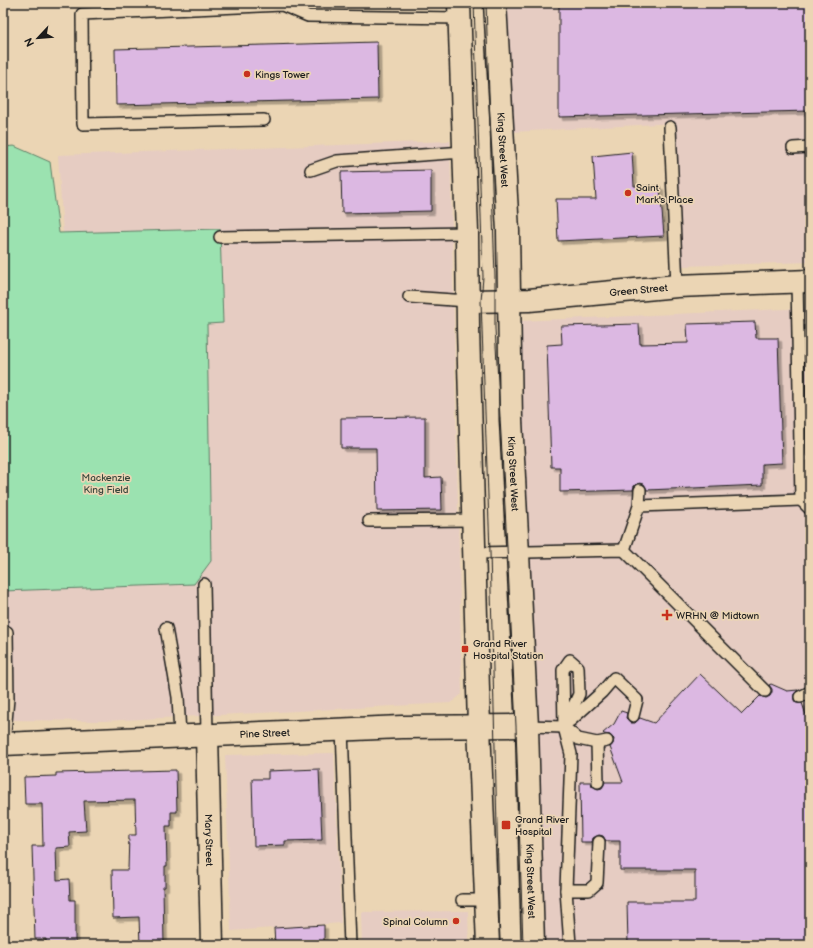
<svg xmlns="http://www.w3.org/2000/svg" width="813" height="948" font-family="'Balsamiq Sans',sans-serif">
<style>
.built{fill:#e6ccc2}
.green{fill:#9be2b0;stroke:#5c7f66}
.building{fill:#dcb8e2;stroke:#1c1c1c;filter:url(#shadow)}
.lines{fill:none;stroke-linecap:round;stroke-linejoin:round}
.service-casing{stroke:#1c1c1c;stroke-width:14}
.minor-casing{stroke:#1c1c1c;stroke-width:25}
.secondary-casing{stroke:#1c1c1c;stroke-width:25}
.service{stroke:#ebd5b4;stroke-width:11}
.minor{stroke:#ebd5b4;stroke-width:22}
.secondary{stroke:#ebd5b4;stroke-width:22}
.tram{stroke:#1c1c1c;stroke-width:1}
.poi-dot{fill:#c8321e;stroke:#ebd5b4;stroke-width:1.5}
.labels{text-anchor:middle;stroke-width:3.5;stroke-linejoin:round;paint-order:stroke}
.poi-label{font-size:10px;fill:#1c1c1c;stroke:#ebd5b4;text-anchor:start}
.street-label{font-size:10px;fill:#1c1c1c;stroke:#ebd5b4}
.park-label{font-size:10px;fill:#35443a;stroke:#ebd5b4}
</style>
<defs>
<filter id="shadow"><feDropShadow dx="3.5" dy="3.5" stdDeviation="0" flood-color="#0004"/></filter>
</defs>
<rect width="100%" height="100%" fill="#ebd5b4"/>
<filter id="ink" filterUnits="userSpaceOnUse"><feTurbulence type="fractalNoise" baseFrequency=".025" numOctaves="2"/><feDisplacementMap in="SourceGraphic" scale="8" xChannelSelector="R" yChannelSelector="G"/><feConvolveMatrix kernelMatrix="1 2 1 2 8 2 1 2 1" color-interpolation-filters="sRGB"/></filter>
<g filter="url(#ink)">
<g class="built">
<path d="M504 3H810V262L682 266 676 123 512 132Z"/>
<path d="M450 141 462 694 451 703 104 721 3 720V591L193 584 207 323 223 322 220 229 63 233 58 155Z"/>
<path d="M810 308V945H530L525 535 519 321Z"/>
<path d="M334 753 341 923 231 931 225 755Z"/>
<path d="M468 911 469 945H362L361 912Z"/>
</g>
<path class="green" d="M14 146 50 162 59 233 220 229 223 323 207 324 211 561 194 584 3 591V147Z"/>
<g class="building">
<path d="M559 3H810V111L559 117Z"/>
<path d="M377 42 378 99 116 105 115 49Z"/>
<path d="M632 152 634 186H660L664 236 558 241 556 199H596L593 156Z"/>
<path d="M431 170V211L342 213 341 172Z"/>
<path d="M755 322 756 338H778L782 463 762 464V485L647 490 644 484 640 483 634 486 633 490 560 492V467H551L547 345 562 344 561 326 639 324 640 344 688 343 687 324Z"/>
<path d="M425 417V478L441 477 442 510 377 511 376 448H341V418Z"/>
<path d="M700 674 742 714 760 696 766 698 770 696 772 692V689L769 685 771 684 787 691 798 690 794 694V700L796 703H802L807 718 810 719V945H628L627 902H695V870H620V841H606L603 836 599 835 593 838 592 842H581L580 782H591L592 786 598 789 602 788 605 782H623L610 747 613 744 614 739 610 735 604 734 603 733 614 724 621 711 627 713 626 718 631 723H635L640 718 654 723Z"/>
<path d="M319 769 322 840 285 841V845L254 846 252 779H268V771Z"/>
<path d="M176 770 177 812H171V826H166L167 866H165V887H163L164 945H140L139 917 113 918 112 870H128L129 835H136L135 800 84 801 86 831 69 832 70 847 56 848 57 880 69 879 70 900H75V945H46V939H35L32 846H43L42 804H25L24 777 56 776V773Z"/>
<path d="M324 925V942H301L302 945H275L274 928Z"/>
</g>
<g class="lines">
<g class="service-casing">
<g id="service">
<path d="M264 120 83 124 82 14 282 5 308 16 460 18"/>
<path d="M670 127 677 286"/>
<path d="M793 148 810 147"/>
<path d="M311 170 337 161 464 152"/>
<path d="M220 237 467 233"/>
<path d="M797 281 801 500 810 509"/>
<path d="M409 297 468 301"/>
<path d="M639 506 640 490"/>
<path d="M369 521 474 520"/>
<path d="M624 550 639 506 801 500"/>
<path d="M475 553 624 550 765 691"/>
<path d="M204 584 207 734"/>
<path d="M166 628 178 697 180 736"/>
<path d="M800 697 810 692"/>
<path d="M570 721 602 692 614 678 637 700 633 716"/>
<path d="M527 726 564 727 578 739 597 743 607 741"/>
<path d="M564 727 579 694 578 667 570 660 563 670 564 727 571 754 566 890 570 945"/>
<path d="M342 729 350 945"/>
<path d="M597 743 598 782"/>
<path d="M4 744 8 699 7 632"/>
<path d="M566 890H589L597 883 599 842"/>
<path d="M462 900H486"/>
</g>
</g>
<g class="minor-casing">
<g id="minor">
<path id="s1" d="M468 301 529 300 677 286 810 281"/>
<path id="s2" d="M207 734 212 945"/>
<path id="s3" d="M3 744 402 727 527 726"/>
</g>
</g>
<g class="secondary-casing">
<g id="secondary">
<path d="M459 3 467 233 468 328 479 726 488 945"/>
<path id="s4" d="M495 3 508 231 511 420 527 726 533 945"/>
</g>
</g>
<use href="#service" class="service"/>
<use href="#minor" class="minor"/>
<use href="#secondary" class="secondary"/>
<g class="tram">
<path d="M474 3 483 277 481 301 490 552 500 945"/>
<path d="M486 3 495 277V328L505 507 516 726 523 945"/>
</g>
</g>
</g>
<g class="poi-dot">
<circle cx="247" cy="74" r="4"/>
<circle cx="628" cy="193" r="4"/>
<path d="M665 609h4v4h4v4h-4v4h-4v-4h-4v-4h4z"/>
<rect x="461" y="645" width="8" height="8" rx="2"/>
<rect x="501" y="820" width="10" height="10" rx="2"/>
<circle cx="456" cy="921" r="4"/>
</g>
<g class="labels">
<g class="poi-label">
<text x="255" y="78">Kings Tower</text>
<text x="636" y="191">Saint<tspan x="636" dy="12">Mark's Place</tspan></text>
<text x="676" y="619">WRHN @ Midtown</text>
<text x="473" y="647">Grand River<tspan x="473" dy="12">Hospital Station</tspan></text>
<text x="515" y="823">Grand River<tspan x="515" dy="12">Hospital</tspan></text>
<text x="448" y="925" text-anchor="end">Spinal Column</text>
</g>
<g class="street-label">
<text dy="4" stroke="none"><textPath href="#s4" startOffset="147">King Street West</textPath></text>
<text dy="4" stroke="none"><textPath href="#s1" startOffset="171">Green Street</textPath></text>
<text dy="4" stroke="none"><textPath href="#s4" startOffset="471">King Street West</textPath></text>
<text dy="4" stroke="none"><textPath href="#s3" startOffset="262">Pine Street</textPath></text>
<text dy="4" stroke="none"><textPath href="#s2" startOffset="106">Mary Street</textPath></text>
<text dy="4" stroke="none"><textPath href="#s4" startOffset="879">King Street West</textPath></text>
</g>
<g class="park-label">
<text x="106" y="481">Mackenzie<tspan x="106" dy="12">King Field</tspan></text>
</g>
</g>
<rect width="813" height="948" fill="none" stroke="#ebd5b4" stroke-width="16"/>
<rect x="8" y="8" width="797" height="932" fill="none" stroke="#1c1c1c" stroke-width="1.5" filter="url(#ink)"/>
<g transform="translate(38 38) rotate(244)" stroke="#ebd5b4" stroke-width="3" paint-order="stroke">
<path d="M0-3L7 15L0 10L-7 15Z" fill="#1c1c1c"/>
<text y="-6" font-size="11" font-weight="bold" text-anchor="middle" fill="#1c1c1c">N</text>
</g>
</svg>
